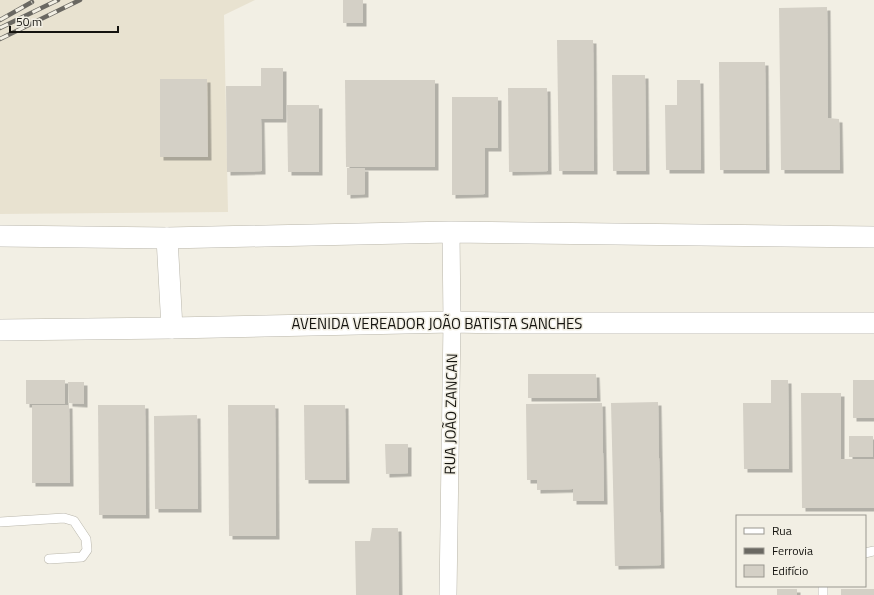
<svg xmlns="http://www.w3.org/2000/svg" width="874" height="595" font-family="'Titillium Web',sans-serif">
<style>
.built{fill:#e8e2d0}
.building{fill:#d4d0c6;filter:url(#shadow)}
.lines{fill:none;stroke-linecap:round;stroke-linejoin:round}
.service-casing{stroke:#bab7ac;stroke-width:10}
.minor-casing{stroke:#bab7ac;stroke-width:18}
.tertiary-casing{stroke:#bab7ac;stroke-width:22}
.service{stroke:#fff;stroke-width:9}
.minor{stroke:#fff;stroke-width:17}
.tertiary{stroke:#fff;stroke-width:21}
.rail-casing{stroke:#6a6862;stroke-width:4.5}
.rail{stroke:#f2efe4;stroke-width:3;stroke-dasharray:9;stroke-linecap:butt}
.labels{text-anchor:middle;stroke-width:3;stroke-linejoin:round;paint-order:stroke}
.street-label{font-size:15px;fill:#14130f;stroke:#f2efe4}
</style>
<defs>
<filter id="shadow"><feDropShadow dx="3.5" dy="3.5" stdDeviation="0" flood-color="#0004"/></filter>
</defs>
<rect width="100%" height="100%" fill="#f2efe4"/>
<path class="built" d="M0 0H255L224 15 228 212 0 214Z"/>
<g class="building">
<rect x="343" y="0" width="20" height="23"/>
<path d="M827 7 828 118 839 119 840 170H781L779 8Z"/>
<path d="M557 40H593L594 171H559Z"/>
<path d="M719 62H765L766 170H720Z"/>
<path d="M261 68H283V119H261L262 171 227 172 226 86H261Z"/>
<path d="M612 75H645L646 171H613Z"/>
<path d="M160 79H207L208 157H160Z"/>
<path d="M345 80H435V167H346Z"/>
<path d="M677 80H700L701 170H666L665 105H677Z"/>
<path d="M508 88H547L548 171 509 172Z"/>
<path d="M452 97H498V148H485V194L452 195Z"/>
<path d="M287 105H319V172H288Z"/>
<path d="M347 168H365V194L347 195Z"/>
<path d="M528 374H596L597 398H528Z"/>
<rect x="26" y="380" width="39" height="24"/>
<path d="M771 380H788L789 469H744L743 403H771Z"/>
<rect x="853" y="380" width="21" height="38"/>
<path d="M68 382H84V404L69 403Z"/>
<path d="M801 393H841V459H874V508H802Z"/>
<path d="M658 402 661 565 615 566 611 403Z"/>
<path d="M602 403 604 501H573V489L537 490V480H527L526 404Z"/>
<path d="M32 405H69L70 483H32Z"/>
<path d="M98 405H145L146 515H99Z"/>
<path d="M228 405H275L276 536H229Z"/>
<path d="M304 405H345L346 480H305Z"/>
<path d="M197 415 198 509H155L154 416Z"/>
<rect x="849" y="436" width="24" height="21"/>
<path d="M385 444H408V473L386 474Z"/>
<path d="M372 528H398L399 595H356L355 541H370Z"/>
<rect x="777" y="589" width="20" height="6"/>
<rect x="841" y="589" width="33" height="6"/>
</g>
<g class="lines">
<g class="service-casing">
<g id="service">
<path d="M0 522 64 518 74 521 86 539 87 550 82 557 49 559"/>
<path d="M865 553 874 551"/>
<path d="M823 586V595"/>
</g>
</g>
<g class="minor-casing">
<path id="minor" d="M448 595 452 322 451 232"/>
</g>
<g class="tertiary-casing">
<g id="tertiary">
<path d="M0 236 167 238 451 232 874 237"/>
<path d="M167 238 172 328"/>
<path d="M0 330 172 328 452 322 501 323H874"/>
</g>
</g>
<use href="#service" class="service"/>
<use href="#minor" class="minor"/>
<use href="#tertiary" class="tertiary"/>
<g class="rail-casing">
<g id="rail">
<path d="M0 20 32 2"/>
<path d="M0 28 58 0"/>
<path d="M0 39 80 0"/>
</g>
</g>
<use href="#rail" class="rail"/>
</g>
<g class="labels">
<g class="street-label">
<text x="437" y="329">AVENIDA VEREADOR JOÃO BATISTA SANCHES</text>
<text transform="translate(451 414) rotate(-89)" y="5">RUA JOÃO ZANCAN</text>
</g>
</g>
<rect x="736" y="515" width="130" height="72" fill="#f2efe4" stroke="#99978f"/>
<rect x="744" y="528" width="20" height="6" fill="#ffffff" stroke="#99978f"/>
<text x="772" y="535" font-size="12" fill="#14130f">Rua</text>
<rect x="744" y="548" width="20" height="6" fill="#6a6862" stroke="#99978f"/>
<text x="772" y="555" font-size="12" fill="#14130f">Ferrovia</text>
<rect x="744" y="565" width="20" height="12" fill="#d4d0c6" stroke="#99978f"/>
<text x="772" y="575" font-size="12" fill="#14130f">Edifício</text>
<path d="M10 26v6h108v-6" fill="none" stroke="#14130f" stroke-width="2"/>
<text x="16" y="26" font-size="12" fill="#14130f" stroke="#f2efe4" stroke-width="3" paint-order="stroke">50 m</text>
</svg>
